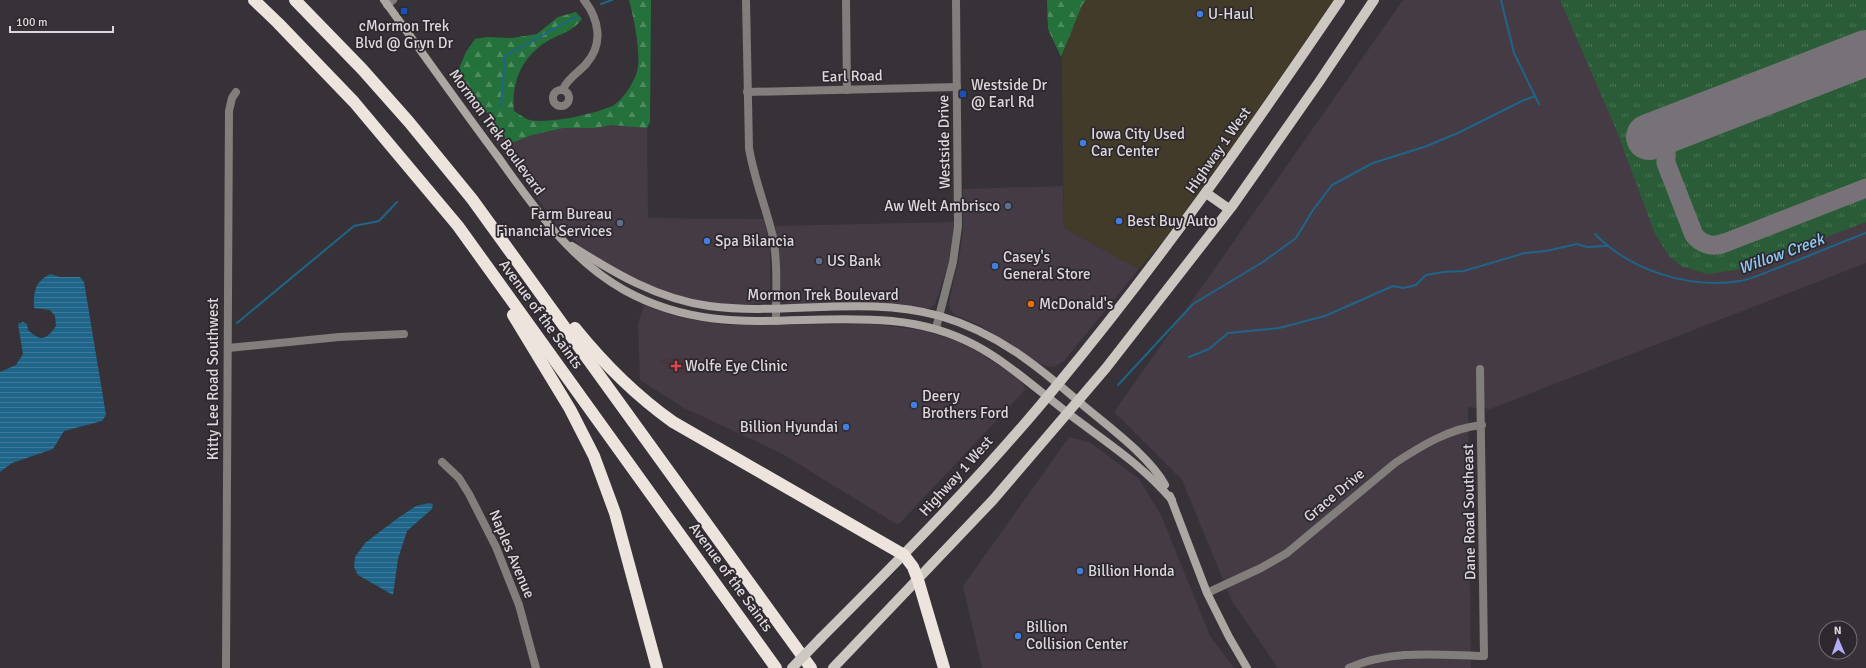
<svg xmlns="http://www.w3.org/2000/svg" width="1866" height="668" font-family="Signika,sans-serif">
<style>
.built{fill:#443b45}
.industrial{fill:#433b2a}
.medical{fill:#49353c}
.grass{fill:url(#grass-tufts)}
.forest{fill:url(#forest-firs)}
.water{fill:url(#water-rules)}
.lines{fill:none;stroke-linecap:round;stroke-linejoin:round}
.stream{stroke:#1f6489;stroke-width:2}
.taxiway{stroke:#767277;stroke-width:19}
.runway{stroke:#767277;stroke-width:46}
.street{stroke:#817e7b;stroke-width:8}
.secondary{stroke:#aca7a3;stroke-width:8}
.primary{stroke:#cdc7c1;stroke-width:10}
.highway{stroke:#ece4dd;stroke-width:12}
.primary-bridge{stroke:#cdc7c1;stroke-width:10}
.transit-dot{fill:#1a4fb4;stroke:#2d282e;stroke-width:1.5}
.shop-dot{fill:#3f7fe0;stroke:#2d282e;stroke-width:1.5}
.service-dot{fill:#5c6f8a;stroke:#2d282e;stroke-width:1.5}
.food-dot{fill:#e8710a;stroke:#2d282e;stroke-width:1.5}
.health-dot{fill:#e0444e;stroke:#2d282e;stroke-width:1.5}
.labels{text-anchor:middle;stroke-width:3.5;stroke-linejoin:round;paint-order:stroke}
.poi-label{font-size:15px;fill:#dcd8dc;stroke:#2d282e;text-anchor:start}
.street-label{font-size:15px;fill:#dcd8dc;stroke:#2d282e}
.water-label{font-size:16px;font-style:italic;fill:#8dccf4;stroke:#2d282e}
</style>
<defs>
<pattern id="grass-tufts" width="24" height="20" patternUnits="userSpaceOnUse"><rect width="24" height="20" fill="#2a5d37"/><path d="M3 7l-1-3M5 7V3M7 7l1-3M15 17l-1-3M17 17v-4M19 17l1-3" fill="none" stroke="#487453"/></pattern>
<pattern id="forest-firs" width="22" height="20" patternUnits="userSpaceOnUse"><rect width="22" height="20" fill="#25713c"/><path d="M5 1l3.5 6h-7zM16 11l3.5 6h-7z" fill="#4e8b61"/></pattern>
<pattern id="water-rules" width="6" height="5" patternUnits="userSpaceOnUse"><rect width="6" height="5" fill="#1f6489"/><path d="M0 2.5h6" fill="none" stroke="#3f7999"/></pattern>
</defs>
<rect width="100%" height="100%" fill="#373238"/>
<g class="built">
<path d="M1403 0H1866V263L1490 409 1468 407 1471 668H1278L1232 601 1182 480 1114 412Z"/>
<path d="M647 123 648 218 764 219 770 249V295L765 303 739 305 711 303 681 297 639 282 594 258 556 224 484 126Z"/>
<path d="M1063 186 1064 228 1139 269 1064 361 1056 366 1049 367 1036 362 1023 352 979 325 955 315 950 309 949 302 960 253 963 231V189Z"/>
<path d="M954 222 948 265 935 304 930 308 793 304 787 303 782 296 780 263 775 226Z"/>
<path d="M644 305 679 317 724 325 873 324 921 330 954 340 977 351 1020 380 1026 389 898 525 779 452 684 408 640 380 638 324Z"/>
<path d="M1069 437 1091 443 1139 479 1161 515 1210 636 1234 668H982L963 586Z"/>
</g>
<path class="industrial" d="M1061 0H1334L1231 148 1163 241 1139 269 1064 228Z"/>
<path class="medical" d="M666 358H687V367L685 374 665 367 666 364 659 362 660 359H666Z"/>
<g class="grass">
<path d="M1560 0H1866V36L1644 122 1686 233C1694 247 1706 253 1722 250L1866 194V222L1743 269 1707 274 1681 266 1669 256 1655 234 1616 129Z"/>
<path d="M1866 70V182L1735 233C1726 233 1716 241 1706 236 1696 230 1673 174 1672 162 1671 155 1675 149 1680 143Z"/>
</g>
<g class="forest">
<path d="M629 0H651L650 122 647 128 612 125 594 128H563L532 135 509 144 458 71 466 52 475 39 487 37 512 38 537 34 558 17 576 12 582 19C572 32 559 34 546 42 522 57 511 83 514 111 518 113 525 119 530 120 548 124 597 114 614 105 624 99 637 78 638 67 640 49 634 18 629 0Z"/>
<path d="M1047 0H1086L1082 5 1061 57 1048 29Z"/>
</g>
<g class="water">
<path d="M50 274 60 277H80L84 282 106 415 102 421 64 431 53 449 12 463 0 472V372L16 365 23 354 18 324 23 322 27 324 28 330C41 342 46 340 56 326L55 316 50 310 34 308C34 291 34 283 50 274Z"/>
<path d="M429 503 433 504 432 509 407 531 398 559 393 595 358 575 354 567 355 557 365 543 398 518 416 506Z"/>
</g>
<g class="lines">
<g class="stream">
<path d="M1501 0 1514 53 1539 104"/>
<path d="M601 4 612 0"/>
<path d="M501 107 505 56 577 16"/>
<path d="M1595 234C1631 271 1689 289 1740 281 1754 279 1768 271 1780 267 1809 256 1837 244 1866 233"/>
<path d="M237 323 354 226 379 221 397 202"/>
<path d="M1189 357 1209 349 1228 333 1279 328 1325 316 1393 286 1403 288 1416 285 1426 275 1443 272 1464 271 1525 253 1546 251 1577 244 1587 247 1607 246"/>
<path d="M1118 385 1193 304 1263 262 1296 238 1313 210 1332 185 1373 163 1427 146 1460 132 1524 100 1535 96"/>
</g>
<path class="taxiway" d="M1672 128 1666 152V163L1694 235C1701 244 1711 247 1722 244L1866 188"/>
<path class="runway" d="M1649 137 1866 53"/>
<g class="street">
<path d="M746 0 749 148C754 179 766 207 773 237 778 264 776 293 776 321"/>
<path d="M846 0 847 90"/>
<path d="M387 5 393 0"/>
<path d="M563 89C568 78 579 72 586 64 604 44 599 19 584 0"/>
<circle cx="561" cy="98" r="8"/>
<path d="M747 92 957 87"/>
<path d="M936 328 953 262 958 226 956 0"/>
<path d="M228 348 339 337 404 334"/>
<path d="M442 462 459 478 469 494 496 547 519 605 536 668"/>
<path d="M1207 593 1261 568 1287 553 1395 463C1421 446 1450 428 1482 425"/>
<path d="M226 668 229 111 232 98 236 92"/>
<path d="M1349 668C1391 649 1440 655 1484 656L1480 369"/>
</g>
<g class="secondary">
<path d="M384 0C422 52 459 105 498 157 534 207 569 259 624 290 714 340 796 312 892 321 974 329 1008 367 1069 414 1106 442 1141 464 1172 500"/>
<path d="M572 246C614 273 658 299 709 306 785 316 864 295 940 316 998 333 1039 367 1084 406 1109 427 1150 457 1165 485"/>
<path d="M1170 496 1207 593 1229 637 1247 668"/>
</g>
<g class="primary">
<path d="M1206 193 1229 209"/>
<path d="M821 638C903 556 985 473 1058 384 1160 261 1251 131 1340 0"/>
<path d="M833 668 993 500 1106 368 1233 205 1319 82 1374 0"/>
</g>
<g class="highway">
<path d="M254 0 278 23 354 102 458 226 776 668"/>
<path d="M295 0 362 69 409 122 472 199 811 668"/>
<path d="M513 315 570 409 594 456 615 513 657 668"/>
<path d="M575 328C604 364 635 395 673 422L904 555 913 567 918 580 944 668"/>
</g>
<path class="primary-bridge" d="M792 668 821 638"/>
</g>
<g class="transit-dot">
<rect x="400" y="7" width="8" height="8" rx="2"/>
<rect x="959" y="90" width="8" height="8" rx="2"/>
</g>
<g class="shop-dot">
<circle cx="1200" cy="14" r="4"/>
<circle cx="1083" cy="143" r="4"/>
<circle cx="1119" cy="221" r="4"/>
<circle cx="707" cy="241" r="4"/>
<circle cx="995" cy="266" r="4"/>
<circle cx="914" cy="405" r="4"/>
<circle cx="846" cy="427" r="4"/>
<circle cx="1080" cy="571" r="4"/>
<circle cx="1018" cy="636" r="4"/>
</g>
<g class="service-dot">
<circle cx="1008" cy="206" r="4"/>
<circle cx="620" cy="223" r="4"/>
<circle cx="819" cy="261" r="4"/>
</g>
<circle class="food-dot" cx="1031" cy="304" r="4"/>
<path class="health-dot" d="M674 360h4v4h4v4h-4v4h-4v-4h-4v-4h4z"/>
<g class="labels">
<g class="poi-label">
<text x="1208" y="19">U-Haul</text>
<text x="404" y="31" text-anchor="middle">cMormon Trek<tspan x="404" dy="17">Blvd @ Gryn Dr</tspan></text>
<text x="971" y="90">Westside Dr<tspan x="971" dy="17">@ Earl Rd</tspan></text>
<text x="1091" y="139">Iowa City Used<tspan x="1091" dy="17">Car Center</tspan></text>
<text x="1000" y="211" text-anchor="end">Aw Welt Ambrisco</text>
<text x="612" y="219" text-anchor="end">Farm Bureau<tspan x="612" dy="17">Financial Services</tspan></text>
<text x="1127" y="226">Best Buy Auto</text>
<text x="715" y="246">Spa Bilancia</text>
<text x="1003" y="262">Casey's<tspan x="1003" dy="17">General Store</tspan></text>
<text x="827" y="266">US Bank</text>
<text x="1039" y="309">McDonald's</text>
<text x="685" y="371">Wolfe Eye Clinic</text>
<text x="922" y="401">Deery<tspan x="922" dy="17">Brothers Ford</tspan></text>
<text x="838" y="432" text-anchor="end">Billion Hyundai</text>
<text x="1088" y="576">Billion Honda</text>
<text x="1026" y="632">Billion<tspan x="1026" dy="17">Collision Center</tspan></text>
</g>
<g class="street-label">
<text transform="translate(852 76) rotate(-1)" y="5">Earl Road</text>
<text transform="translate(497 132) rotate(54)" y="5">Mormon Trek Boulevard</text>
<text transform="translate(944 142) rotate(-91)" y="5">Westside Drive</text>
<text transform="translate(1218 150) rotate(-55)" y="5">Highway 1 West</text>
<text x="823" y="300">Mormon Trek Boulevard</text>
<text transform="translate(541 314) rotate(54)" y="5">Avenue of the Saints</text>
<text transform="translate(213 379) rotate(-90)" y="5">Kitty Lee Road Southwest</text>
<text transform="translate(956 476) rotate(-48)" y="5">Highway 1 West</text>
<text transform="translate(1334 495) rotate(-40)" y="5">Grace Drive</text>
<text transform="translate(1469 512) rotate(-91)" y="5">Dane Road Southeast</text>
<text transform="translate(512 554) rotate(67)" y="5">Naples Avenue</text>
<text transform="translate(731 577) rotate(54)" y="5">Avenue of the Saints</text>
</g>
<g class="water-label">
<text transform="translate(1781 253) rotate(-20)" y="6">Willow Creek</text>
</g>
</g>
<g transform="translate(1838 640) rotate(358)"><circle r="19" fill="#2d282e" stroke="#736e74"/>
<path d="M0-3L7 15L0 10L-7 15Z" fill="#b3adf9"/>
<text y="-6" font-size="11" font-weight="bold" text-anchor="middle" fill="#dcd8dc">N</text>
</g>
<path d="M10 26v6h103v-6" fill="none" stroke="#dcd8dc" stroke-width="2"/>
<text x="16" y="26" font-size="12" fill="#dcd8dc" stroke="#2d282e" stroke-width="3" paint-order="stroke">100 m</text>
</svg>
